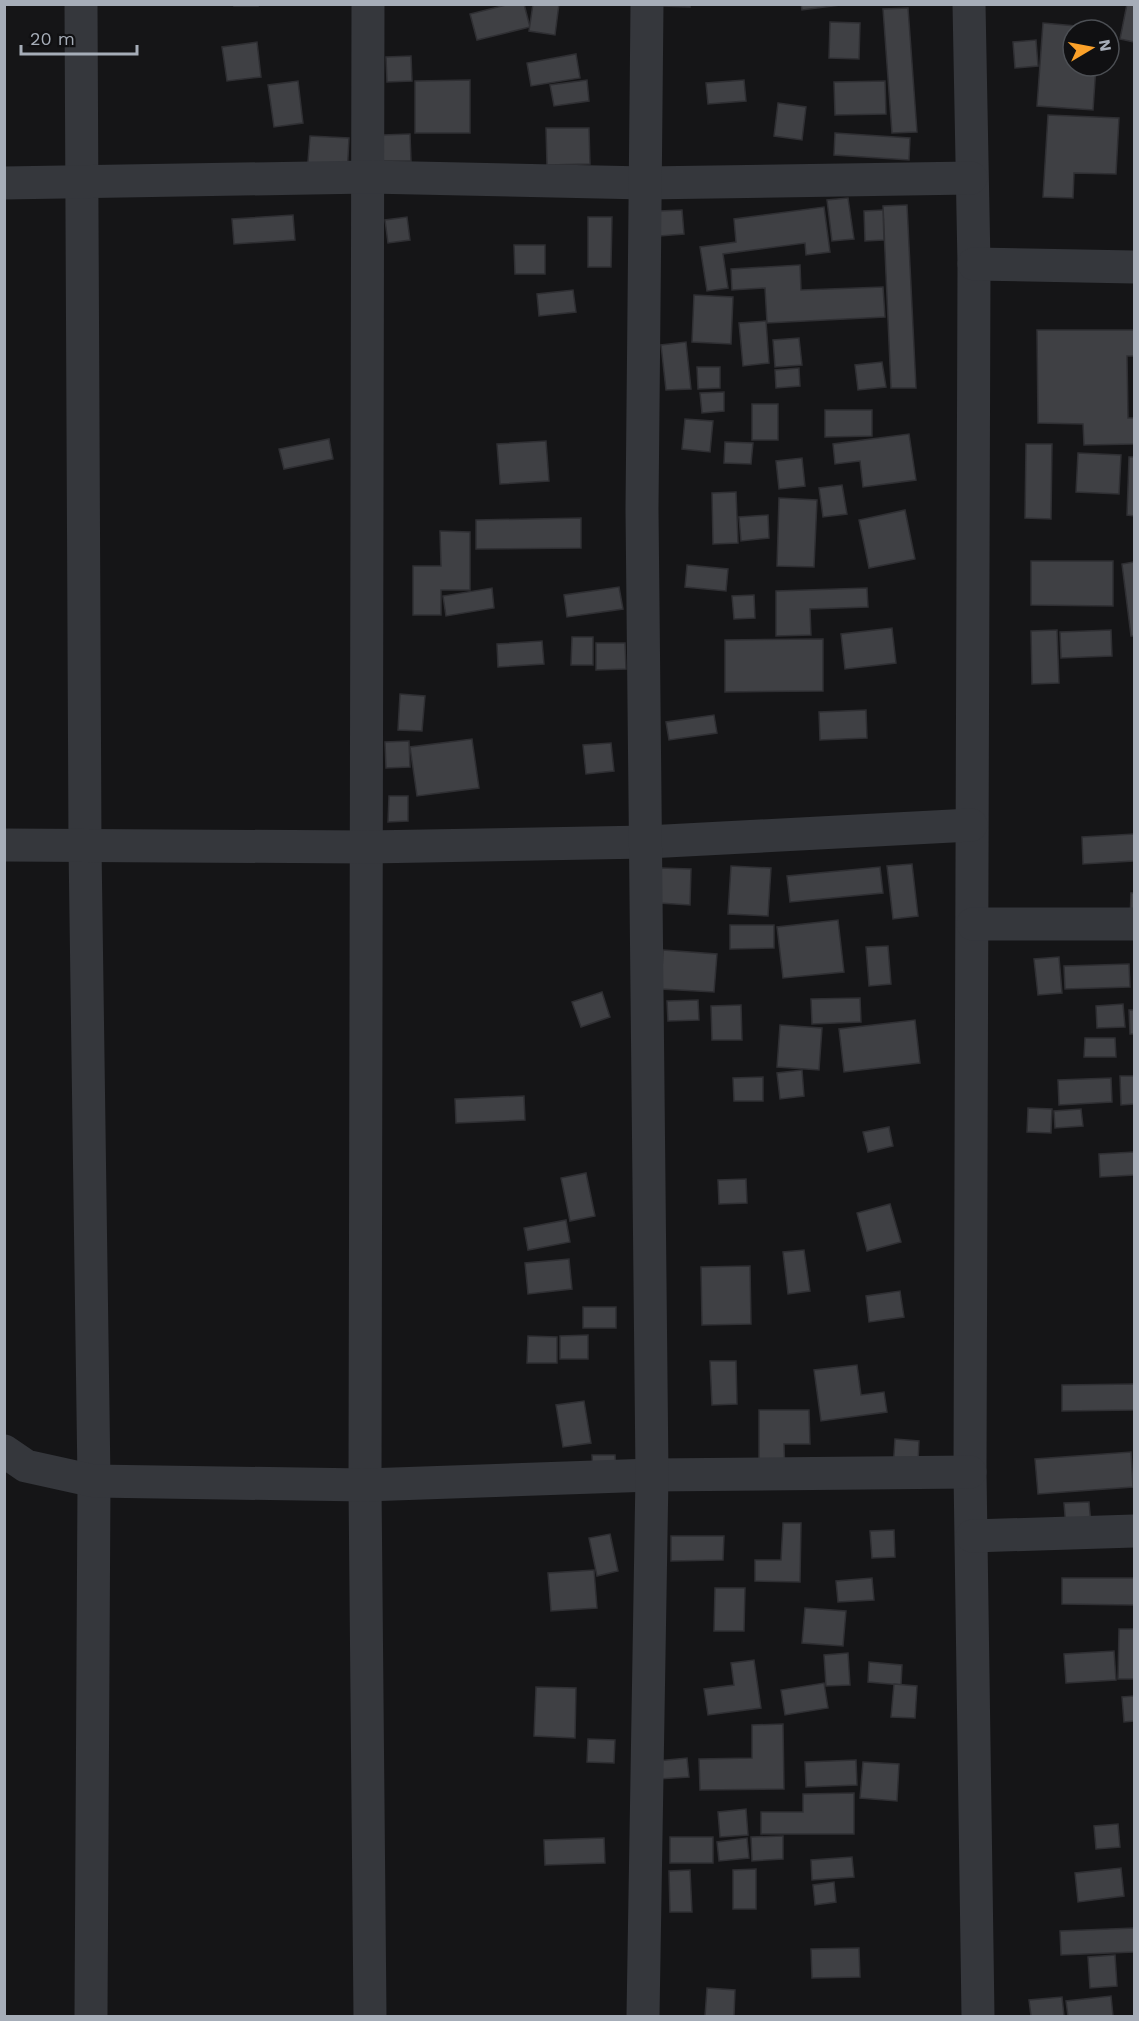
<svg xmlns="http://www.w3.org/2000/svg" width="1139" height="2021" font-family="'Work Sans',sans-serif">
<style>
.building{fill:#3f4044;stroke:#2f2f33;stroke-width:1.5}
.lines{fill:none;stroke-linecap:round;stroke-linejoin:round}
.minor{stroke:#35373c;stroke-width:33}
</style>
<rect width="100%" height="100%" fill="#151517"/>
<g class="building">
<rect x="234" y="4" width="24" height="2"/>
<path d="M510 4H524L530 27 477 40 470 14Z"/>
<path d="M533 4H559L555 35 529 31Z"/>
<path d="M662 4H690V7L662 6Z"/>
<path d="M801 4H848L802 10Z"/>
<path d="M1127 4H1134V42L1120 39Z"/>
<path d="M908 8 917 132 892 133 883 9Z"/>
<path d="M830 22 860 23 859 59 829 58Z"/>
<path d="M1043 23 1099 28V30H1073V66H1096L1093 110 1037 106Z"/>
<path d="M1036 40 1038 66 1015 68 1013 42Z"/>
<path d="M257 42 261 77 227 81 222 47Z"/>
<path d="M576 54 580 78 531 86 527 63Z"/>
<path d="M411 56 412 81 387 82 386 57Z"/>
<path d="M470 80V133H415V81Z"/>
<path d="M587 80 589 101 554 106 550 85Z"/>
<path d="M744 80 746 101 708 104 706 83Z"/>
<path d="M298 81 303 123 274 127 268 85Z"/>
<path d="M885 81 886 114 835 115 834 82Z"/>
<path d="M778 103 806 107 802 140 774 136Z"/>
<path d="M1048 115 1119 118 1116 174 1074 173 1073 198 1043 197Z"/>
<path d="M546 128H589L590 164 547 165Z"/>
<path d="M835 133 910 138 909 160 834 155Z"/>
<path d="M410 134 411 161H383L382 135Z"/>
<path d="M310 136 349 138 347 176 307 174Z"/>
<path d="M848 198 854 239 832 241 827 200Z"/>
<path d="M907 205 916 388H891L883 206Z"/>
<path d="M824 207 830 252 806 255 805 243 723 254 728 288 707 291 700 247 736 242 734 219Z"/>
<path d="M682 210 684 234 660 236 659 211Z"/>
<path d="M883 210 884 240 865 241 864 211Z"/>
<path d="M293 215 295 240 234 244 232 219Z"/>
<path d="M407 217 410 240 388 243 385 220Z"/>
<path d="M588 217H612L611 267H588Z"/>
<path d="M514 245H545V274H515Z"/>
<path d="M800 265 801 290 883 287 885 317 767 323 765 288 732 290 731 269Z"/>
<path d="M573 290 576 312 539 316 537 294Z"/>
<path d="M694 295 733 297 731 344 692 342Z"/>
<path d="M766 321 769 363 743 366 739 323Z"/>
<path d="M1037 330H1134V356H1127L1128 418H1134V444L1084 445 1083 424 1038 423Z"/>
<path d="M799 338 802 365 775 367 773 340Z"/>
<path d="M686 342 691 389 666 390 661 345Z"/>
<path d="M882 362 886 387 858 390 855 365Z"/>
<path d="M697 367H720V388L698 389Z"/>
<path d="M799 368 800 386 776 388 775 370Z"/>
<path d="M724 392V411L702 413 700 393Z"/>
<rect x="752" y="404" width="26" height="36"/>
<path d="M825 410H872V436L825 437Z"/>
<path d="M685 419 713 421 710 452 682 449Z"/>
<path d="M909 434 916 480 863 487 860 461 835 464 833 444Z"/>
<path d="M329 439 333 459 284 469 279 449Z"/>
<path d="M546 441 549 481 500 484 497 444Z"/>
<path d="M725 442 753 443 751 464 724 463Z"/>
<path d="M1026 444H1052L1051 519 1025 518Z"/>
<path d="M1078 453 1121 455 1119 494 1076 492Z"/>
<path d="M1129 457H1134V516L1127 515Z"/>
<path d="M802 458 805 486 779 489 776 461Z"/>
<path d="M842 485 847 514 823 517 819 488Z"/>
<path d="M736 492 738 543 713 544 712 493Z"/>
<path d="M779 498 817 500 814 567 777 566Z"/>
<path d="M905 510 915 559 869 568 859 520Z"/>
<path d="M768 515 769 538 741 541 739 517Z"/>
<path d="M581 518V548L476 549V520Z"/>
<path d="M440 531 470 532V590H441V615H413V566H441Z"/>
<path d="M1031 561H1113V606L1031 605Z"/>
<path d="M1134 562V636H1131L1122 564Z"/>
<path d="M687 565 728 569 726 591 685 587Z"/>
<path d="M619 587 623 609 567 617 564 595Z"/>
<path d="M492 588 494 608 446 616 443 596Z"/>
<path d="M867 588 868 607 810 609 811 635 776 636V591Z"/>
<path d="M754 595 755 618 734 619 732 596Z"/>
<path d="M892 628 896 663 845 669 841 634Z"/>
<path d="M1057 630 1059 683 1032 684 1031 631Z"/>
<path d="M1111 630 1112 656 1061 658 1060 632Z"/>
<path d="M572 637H593V665H571Z"/>
<path d="M823 639V691L725 692V640Z"/>
<path d="M542 641 544 664 498 667 497 644Z"/>
<path d="M596 643H625L626 669 596 670Z"/>
<path d="M400 694 425 696 422 731 398 730Z"/>
<path d="M866 710 867 738 820 740 819 712Z"/>
<path d="M714 715 717 733 669 740 666 722Z"/>
<path d="M472 739 479 788 417 796 410 747Z"/>
<path d="M409 741 410 767 386 768 385 742Z"/>
<path d="M611 743 614 771 586 774 583 745Z"/>
<path d="M389 796H408V821L388 822Z"/>
<path d="M1134 834V861L1083 864 1082 837Z"/>
<path d="M912 864 918 916 893 919 887 866Z"/>
<path d="M731 866 771 868 768 916 728 914Z"/>
<path d="M880 867 883 893 790 902 787 876Z"/>
<path d="M661 868 691 869 690 905 659 903Z"/>
<path d="M1131 893H1134V921H1130Z"/>
<path d="M838 920 844 972 783 978 777 927Z"/>
<path d="M730 925H774V948L730 949Z"/>
<path d="M888 946 891 984 869 986 866 947Z"/>
<path d="M663 950 717 954 714 992 661 989Z"/>
<path d="M1059 957 1062 993 1038 995 1034 959Z"/>
<path d="M1129 964 1130 987 1065 989 1064 966Z"/>
<path d="M602 992 610 1017 581 1027 572 1002Z"/>
<path d="M860 998 861 1022 812 1024 811 999Z"/>
<path d="M698 1000 699 1020 668 1021 667 1001Z"/>
<path d="M1123 1004 1125 1027 1097 1028 1096 1006Z"/>
<path d="M741 1005 742 1040H712L711 1006Z"/>
<path d="M1129 1010H1134V1034H1130Z"/>
<path d="M915 1020 920 1063 844 1072 839 1029Z"/>
<path d="M780 1025 822 1028 819 1070 777 1067Z"/>
<path d="M1085 1038H1115L1116 1057H1084Z"/>
<path d="M802 1070 804 1096 780 1099 777 1073Z"/>
<path d="M1120 1076H1134V1104L1121 1105Z"/>
<path d="M763 1077V1101H734L733 1078Z"/>
<path d="M1111 1078 1112 1102 1059 1105 1058 1080Z"/>
<path d="M524 1096 525 1120 456 1123 455 1099Z"/>
<path d="M1028 1108 1052 1109 1051 1133 1027 1132Z"/>
<path d="M1081 1109 1083 1126 1055 1128 1054 1111Z"/>
<path d="M889 1127 893 1146 868 1152 863 1132Z"/>
<path d="M1134 1152V1175L1100 1177 1099 1154Z"/>
<path d="M586 1173 595 1216 570 1221 561 1178Z"/>
<path d="M746 1179 747 1203 719 1204 718 1180Z"/>
<path d="M890 1204 901 1242 867 1251 857 1213Z"/>
<path d="M566 1220 570 1242 528 1250 524 1228Z"/>
<path d="M804 1250 810 1291 788 1294 783 1252Z"/>
<path d="M569 1259 572 1289 528 1294 525 1263Z"/>
<path d="M750 1266 751 1324 702 1325 701 1267Z"/>
<path d="M900 1291 904 1317 869 1322 866 1296Z"/>
<rect x="583" y="1307" width="33" height="21"/>
<path d="M588 1335V1359H560V1336Z"/>
<path d="M528 1336 557 1337V1363H527Z"/>
<path d="M710 1361H736L737 1404 712 1405Z"/>
<path d="M857 1365 861 1395 884 1392 887 1412 821 1421 814 1370Z"/>
<path d="M1134 1384V1410L1062 1411V1385Z"/>
<path d="M584 1401 591 1443 563 1447 556 1405Z"/>
<path d="M759 1410H809L810 1444H784L785 1477H759Z"/>
<path d="M895 1439 919 1441 917 1486 892 1485Z"/>
<path d="M1131 1452 1133 1487 1038 1494 1035 1459Z"/>
<path d="M592 1455H615L616 1474 593 1475Z"/>
<path d="M1089 1502 1091 1525 1066 1528 1064 1503Z"/>
<path d="M783 1523H801L800 1582 755 1581V1560H781Z"/>
<path d="M894 1530 895 1557 872 1558 870 1531Z"/>
<path d="M610 1534 618 1571 597 1576 589 1538Z"/>
<path d="M671 1536H724L723 1560 671 1561Z"/>
<path d="M594 1570 597 1608 551 1611 548 1573Z"/>
<path d="M872 1578 874 1600 838 1602 836 1581Z"/>
<path d="M1062 1578H1134V1605L1062 1604Z"/>
<path d="M715 1588H745L744 1631H714Z"/>
<path d="M805 1608 846 1611 843 1646 802 1643Z"/>
<path d="M1119 1629H1134V1679H1118Z"/>
<path d="M1114 1651 1116 1680 1066 1683 1064 1654Z"/>
<path d="M848 1653 850 1685 826 1686 824 1655Z"/>
<path d="M754 1660 761 1708 708 1715 704 1689 734 1685 731 1663Z"/>
<path d="M869 1662 902 1665 901 1685 868 1682Z"/>
<path d="M824 1683 828 1708 785 1715 781 1690Z"/>
<path d="M894 1684 917 1686 915 1718 891 1717Z"/>
<path d="M536 1687 576 1688 575 1738 534 1736Z"/>
<path d="M1134 1696V1721L1124 1722 1122 1697Z"/>
<path d="M783 1724 784 1789 700 1790 699 1759 752 1758V1725Z"/>
<path d="M588 1739 615 1740 614 1763 587 1762Z"/>
<path d="M687 1758 689 1777 658 1779 657 1761Z"/>
<path d="M856 1760 857 1785 806 1787 805 1762Z"/>
<path d="M863 1762 899 1764 897 1801 860 1798Z"/>
<path d="M854 1793V1834H761V1812H803V1794Z"/>
<path d="M746 1809 748 1835 720 1837 718 1812Z"/>
<path d="M1118 1824 1120 1847 1096 1849 1094 1826Z"/>
<path d="M783 1836V1859L752 1861 751 1837Z"/>
<rect x="670" y="1837" width="43" height="26"/>
<path d="M604 1838 605 1863 545 1865 544 1840Z"/>
<path d="M747 1838 749 1858 719 1861 717 1842Z"/>
<path d="M852 1857 854 1877 812 1880 811 1860Z"/>
<path d="M1121 1868 1124 1896 1078 1902 1075 1873Z"/>
<path d="M756 1869V1909H733V1870Z"/>
<path d="M690 1870 692 1912H670L669 1871Z"/>
<path d="M834 1882 836 1902 815 1905 813 1885Z"/>
<path d="M1134 1928V1952L1061 1955 1060 1931Z"/>
<path d="M859 1948 860 1977 812 1978 811 1949Z"/>
<path d="M1115 1955 1117 1986 1090 1988 1088 1957Z"/>
<path d="M707 1988 735 1990 734 2016H705Z"/>
<path d="M1111 1996 1113 2016H1068L1066 2001Z"/>
<path d="M1062 1997 1064 2016H1031L1029 2000Z"/>
</g>
<g class="lines">
<g class="minor">
<path d="M81 4 85 846 94 1481 91 2016"/>
<path d="M368 4 365 1485 370 2016"/>
<path d="M969 4 974 264 970 1472 978 2016"/>
<path d="M4 183 369 177 645 183 971 178"/>
<path d="M974 264 1134 267"/>
<path d="M4 845 368 847 647 842 971 825"/>
<path d="M973 924H1134"/>
<path d="M4 1451 26 1466 94 1481 365 1485 652 1475 970 1472"/>
<path d="M972 1536 1134 1531"/>
<path d="M643 2016 652 1475 642 509 647 4"/>
</g>
</g>
<rect width="1139" height="2021" fill="none" stroke="#a6adb8" stroke-width="12"/>
<g transform="translate(1091 48) rotate(80)"><circle r="28" fill="#101012" stroke="#4c4f54" stroke-width="1.5"/>
<path d="M0-4.5L10 22L0 15L-10 22Z" fill="#fba129"/>
<text y="-9" font-size="16" font-weight="bold" text-anchor="middle" fill="#a6adb8">N</text>
</g>
<path d="M21 45v9h116v-9" fill="none" stroke="#a6adb8" stroke-width="3"/>
<text x="30" y="45" font-size="18" fill="#a6adb8" stroke="#101012" stroke-width="4.5" paint-order="stroke">20 m</text>
</svg>
